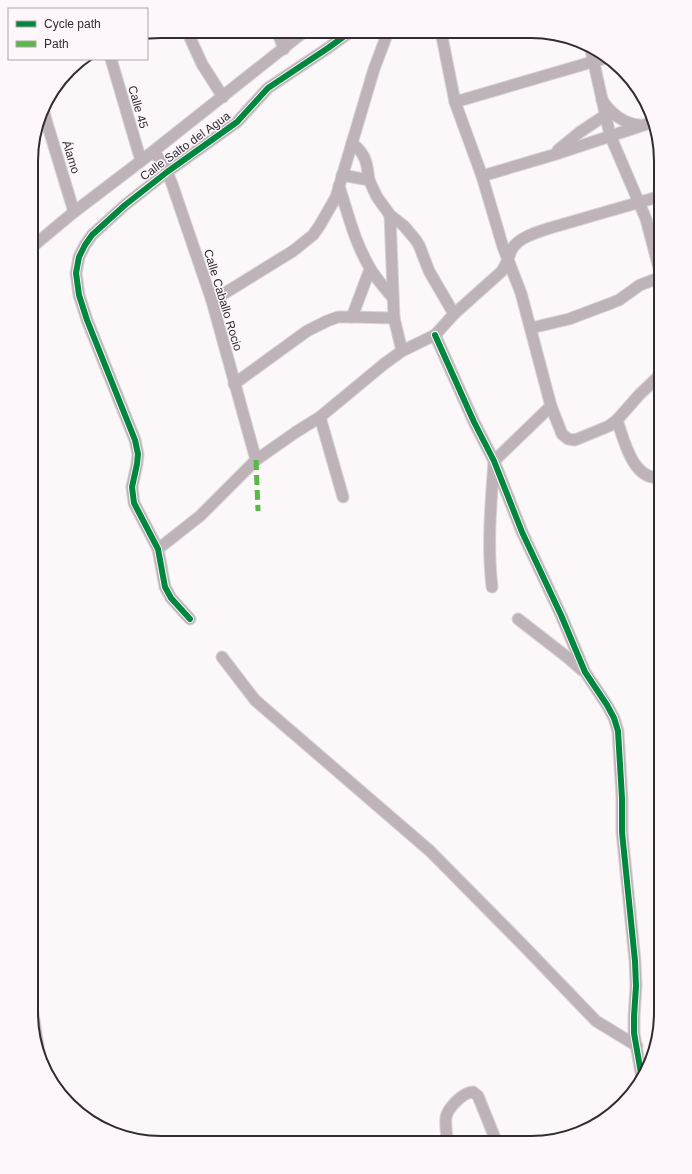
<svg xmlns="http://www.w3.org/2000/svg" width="692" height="1174" font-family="Helvetica,sans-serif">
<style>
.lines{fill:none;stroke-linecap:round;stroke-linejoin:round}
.minor-casing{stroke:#d7d4d6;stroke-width:13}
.minor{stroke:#beb3b9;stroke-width:11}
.quiet{stroke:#58b947;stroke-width:5;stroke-dasharray:10 5;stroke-linecap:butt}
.cycleway-casing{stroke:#fdf7fb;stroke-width:8}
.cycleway{stroke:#00873e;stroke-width:6}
.labels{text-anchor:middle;stroke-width:3;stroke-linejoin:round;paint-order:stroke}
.street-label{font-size:12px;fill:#322c30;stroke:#fdf7fb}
.rim{fill:none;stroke:#322c30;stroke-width:2}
</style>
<rect width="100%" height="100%" fill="#fcf8fa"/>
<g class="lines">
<g class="minor-casing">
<g id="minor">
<path d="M187 31 202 64 223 97"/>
<path d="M277 31 284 49"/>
<path d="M441 32 455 102 482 176 503 247 521 293 551 406 562 434 568 439 575 440 609 426 617 420 639 395 661 374"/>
<path d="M591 50 610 135 646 219 661 276"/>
<path d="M111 59 141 161"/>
<path d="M602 100C610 113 624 124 640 125"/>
<path d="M455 102 609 57"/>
<path d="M43 110 74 212"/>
<path d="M352 143C366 154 367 163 369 180"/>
<path d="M558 150 580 132 604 116"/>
<path d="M154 151 167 172 172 184 212 301 256 460"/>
<path d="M342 175 369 180 377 197 390 215 404 226 415 239 419 245 429 271 454 314"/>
<path d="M482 176 553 155 653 122"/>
<path d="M339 186C348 214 355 243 370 268 376 279 385 288 393 298"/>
<path d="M390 215 394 318 402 351"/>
<path d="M32 247 74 212 141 161 305 31"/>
<path d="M212 301 293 251 313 235 320 225 336 197 374 69 388 32"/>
<path d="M352 317 370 269"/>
<path d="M531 328 569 319 609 304 619 300 640 285 661 277"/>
<path d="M435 335 474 422 494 461 522 532 561 615 585 672 607 705 614 718 618 731 622 798V832L635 961 636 986 634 1017V1033L642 1079"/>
<path d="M234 384 307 331 327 321 338 317H352L394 318"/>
<path d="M320 417 343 497"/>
<path d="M617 420C624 440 633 482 661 477"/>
<path d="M158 549 200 516 256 460 296 432 320 417 384 364 402 351 435 335 454 314 501 272C507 265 508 257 512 249 519 237 538 232 550 228L661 196"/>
<path d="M492 587C487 545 491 503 494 461L551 406"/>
<path d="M190 619 171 598 165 587 158 549 134 503 132 487 137 464 138 454 135 440 87 320 79 295 76 273 79 257 85 245 92 235 125 205 167 172 237 122 268 88 328 48 350 32"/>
<path d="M518 619 567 657 582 670"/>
<path d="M222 657 255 700 263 707 430 851 520 942 596 1021 637 1046"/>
<path d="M31 1001 40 1058"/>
<path d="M447 1143C447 1134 445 1125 446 1117 448 1108 463 1092 473 1092L478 1096 497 1143"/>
</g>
</g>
<use href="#minor" class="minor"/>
<path class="quiet" d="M256 460 258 511"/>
<g class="cycleway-casing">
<g id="cycleway">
<path d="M435 335 474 422 494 461 522 532 561 615 585 672 607 705 614 718 618 731 622 798V832L635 961 636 986 634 1017V1033L642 1079"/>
<path d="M190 619 171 598 165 587 158 549 134 503 132 487 137 464 138 454 135 440 87 320 79 295 76 273 79 257 85 245 92 235 125 205 167 172 237 122 268 88 328 48 350 32"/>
</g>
</g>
<use href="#cycleway" class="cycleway"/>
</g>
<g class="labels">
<g class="street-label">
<text transform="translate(138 107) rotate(74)" y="4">Calle 45</text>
<text transform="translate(185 146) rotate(-36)" y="4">Calle Salto del Agua</text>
<text transform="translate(71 157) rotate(73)" y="4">Álamo</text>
<text transform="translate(223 300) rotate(73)" y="4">Calle Caballo Rocio</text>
</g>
</g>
<path d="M0 0H692V1174H0ZM161 38H531A123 123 0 0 1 654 161V1013A123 123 0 0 1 531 1136H161A123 123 0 0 1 38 1013V161A123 123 0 0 1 161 38Z" fill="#fdf7fb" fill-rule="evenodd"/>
<path class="rim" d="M161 38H531A123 123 0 0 1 654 161V1013A123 123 0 0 1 531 1136H161A123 123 0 0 1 38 1013V161A123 123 0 0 1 161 38Z"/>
<rect x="8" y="8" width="140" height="52" fill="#fdf7fb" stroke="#aca6aa"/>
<rect x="16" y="21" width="20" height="6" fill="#00873e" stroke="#aca6aa"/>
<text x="44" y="28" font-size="12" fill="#322c30">Cycle path</text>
<rect x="16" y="41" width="20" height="6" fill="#58b947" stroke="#aca6aa"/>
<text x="44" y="48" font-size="12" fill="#322c30">Path</text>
</svg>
